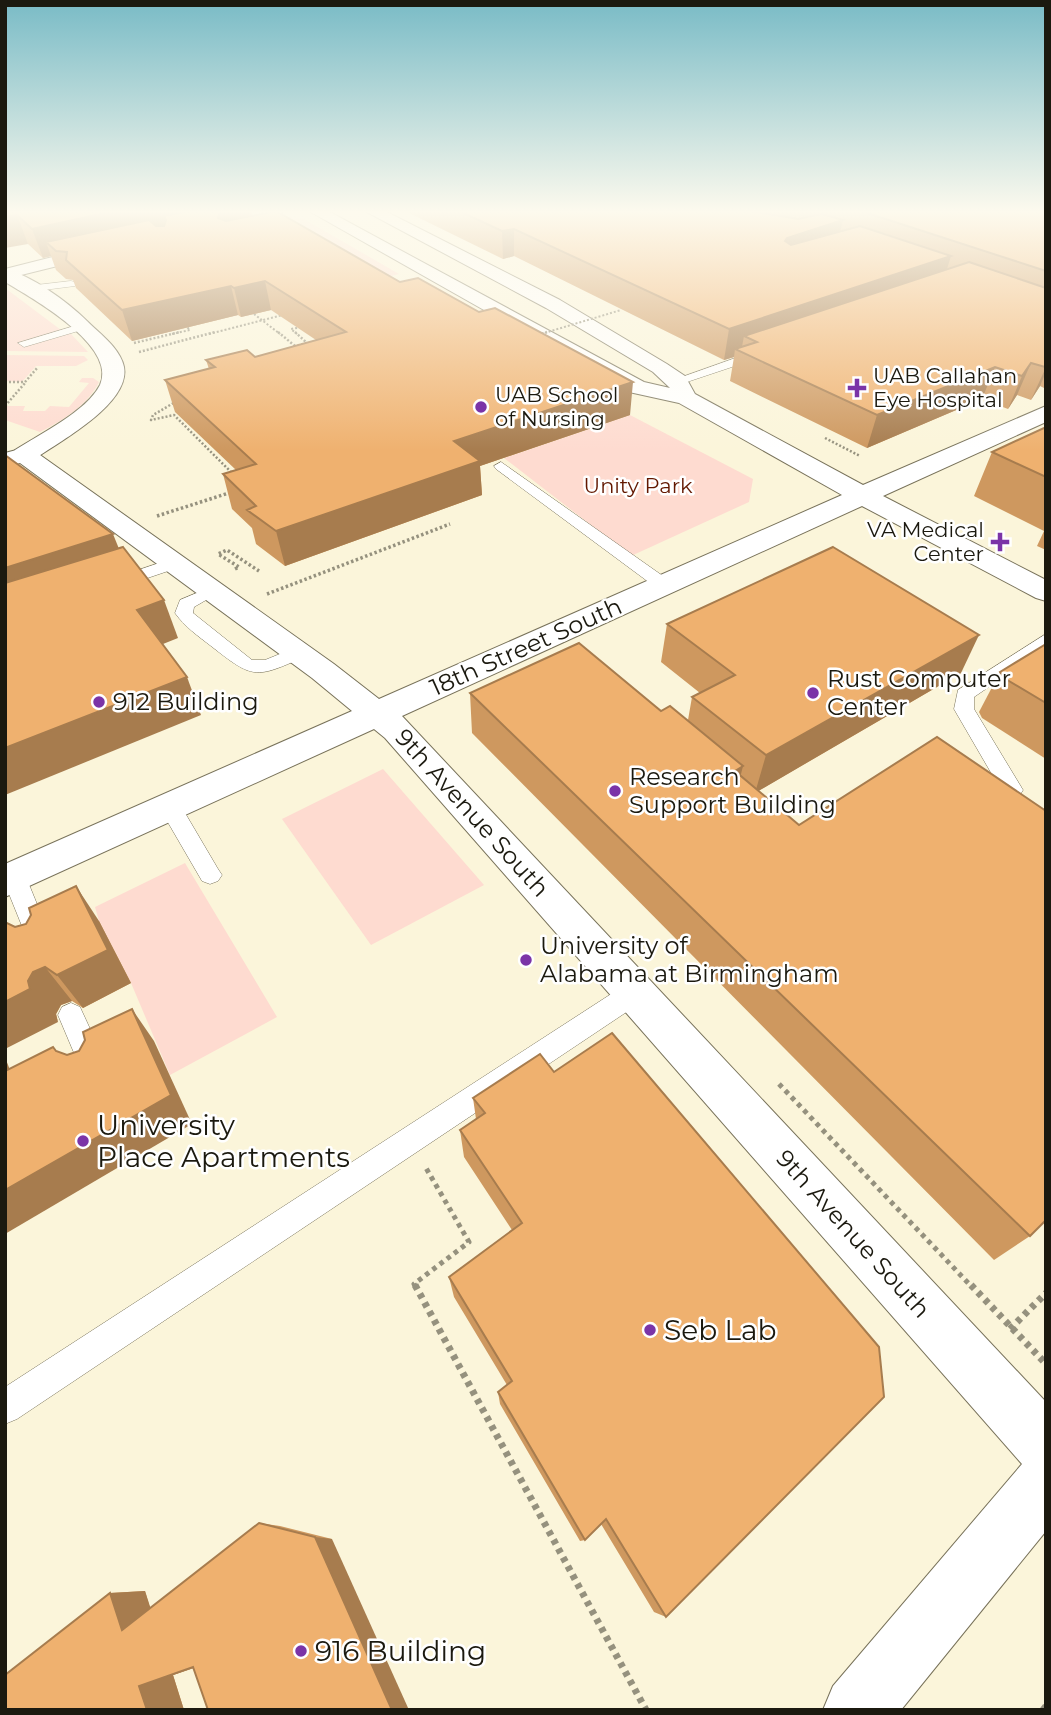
<svg xmlns="http://www.w3.org/2000/svg" width="1051" height="1715" font-family="Montserrat,sans-serif">
<style>
.green{fill:#fedbd0}
.lines{fill:none;stroke-linecap:round;stroke-linejoin:round}
.lane-casing{stroke:#78725a;stroke-width:1}
.street-casing{stroke:#78725a;stroke-width:2}
.secondary-casing{stroke:#78725a;stroke-width:2}
.path-far4{stroke:#95917e;stroke-width:2;stroke-dasharray:2 2;stroke-linecap:butt}
.path-far3{stroke:#95917e;stroke-width:2.5;stroke-dasharray:2 2;stroke-linecap:butt}
.path-far2{stroke:#95917e;stroke-width:3.5;stroke-dasharray:2.5 2.5;stroke-linecap:butt}
.path-far1{stroke:#95917e;stroke-width:5;stroke-dasharray:4.5 4.5;stroke-linecap:butt}
.path{stroke:#95917e;stroke-width:7;stroke-dasharray:5 5;stroke-linecap:butt}
.lane{fill:#fff;fill-rule:evenodd}
.street{fill:#fff;fill-rule:evenodd}
.secondary{fill:#fff;fill-rule:evenodd}
.path-bridge-far1{stroke:#95917e;stroke-width:2;stroke-dasharray:2 2;stroke-linecap:butt}
.path-bridge{stroke:#95917e;stroke-width:2.5;stroke-dasharray:2 2;stroke-linecap:butt}
.wall{fill:#ce985f}
.shaded-wall{fill:#a77c4e}
.building{fill:#efb16f;stroke:#a77c4e;stroke-width:2}
.poi-dot{fill:#7b34a7;stroke:#fff;stroke-width:2.5}
.labels{text-anchor:middle;stroke-width:5;stroke-linejoin:round;paint-order:stroke}
.far-poi-label{font-size:21px;fill:#1b190f;stroke:#fff;text-anchor:start}
.far-park-label{font-size:21px;fill:#631800;stroke:#fff}
.street-label{font-size:24px;fill:#1b190f;stroke:#fff}
.poi-label{font-size:24px;fill:#1b190f;stroke:#fff;text-anchor:start}
.near-poi-label{font-size:28px;fill:#1b190f;stroke:#fff;text-anchor:start}
</style>
<rect width="100%" height="100%" fill="#fbf5da"/>
<g class="green">
<path d="M287 217 302 218 399 274 359 284Z"/>
<path d="M5 288 65 333 71 334 88 352 5 351Z"/>
<path d="M5 355 84 356 88 360 76 366H36L22 382 5 381Z"/>
<path d="M82 378H93L99 382C87 406 63 420 40 432L5 420 7 406H25L23 411H45L50 406 69 407 89 383 79 382Z"/>
<path d="M630 415 753 479 749 502 631 556 504 458Z"/>
<path d="M383 769 484 885 371 945 282 819Z"/>
<path d="M185 863 277 1017 170 1075 131 983 99 921 95 907Z"/>
</g>
<g class="lines">
<g class="lane-casing">
<g id="lane">
<path d="M71 281 75 282V286L28 292 23 289 28 286Z"/>
<path d="M81 324 87 327 85 329 24 347 18 343Z"/>
<path d="M761 349 767 353 765 356 681 384H673L671 381Z"/>
<path d="M501 462 670 581 672 585 670 589H658L496 469 494 466Z"/>
<path d="M171 559 177 560 179 564 177 568 115 589 107 584 109 580Z"/>
<path d="M211 587 220 592 194 607 193 613 252 660H265L297 647 304 649 306 653 304 657C255 679 253 679 211 646 198 636 185 627 175 613L180 600Z"/>
<path d="M1046 634V648L974 697V709L1023 790 1020 795 1012 798 1004 795 954 709 958 690Z"/>
<path d="M170 799 178 801 218 869 222 875 218 881 210 884 202 881 159 807 162 801Z"/>
<path d="M14 868 22 871 26 877 54 946 51 953 42 956 33 953 30 946 5 884 6 871Z"/>
<path d="M634 982 643 985 647 993 643 1001 17 1419 5 1424V1387L625 985Z"/>
<path d="M71 1003 80 1007 109 1070 105 1079 95 1083 85 1079 58 1015 62 1007Z"/>
</g>
</g>
<g class="street-casing">
<path id="street" d="M5 269C31 275 68 302 87 321 100 334 120 348 124 367 131 404 57 443 33 460L24 462 15 460 12 455 15 450C40 434 87 411 100 385 118 346 32 298 5 282Z"/>
</g>
<g class="secondary-casing">
<g id="secondary">
<path d="M255 211H285L277 216 200 232 192 227 194 224Z"/>
<path d="M309 211H328L644 382 670 388 653 372 546 308 365 211H385L560 300 667 364 685 376 695 394 863 485 1046 406V422L883 496 1046 580V601L1036 598 862 506 402 716 1046 1402V1531L901 1710H823L833 1686 1022 1464 385 738 374 729 5 897V864L352 711 312 678 20 463 5 467V453L24 448 33 450 334 664 379 699 842 495 679 403 629 392Z"/>
<path d="M104 244 110 245 112 249 110 253 5 279V269Z"/>
</g>
</g>
<g class="path-far4">
<path d="M254 314 280 334"/>
<path d="M172 334 190 330 187 327"/>
<path d="M209 334 283 315"/>
<path d="M297 334 291 329 302 327"/>
</g>
<g class="path-far3">
<path d="M278 332 295 346"/>
<path d="M295 332 307 343 295 346"/>
<path d="M134 343 180 332"/>
<path d="M139 352 215 332"/>
<path d="M5 382H25L38 367"/>
<path d="M177 401 153 415 151 420 174 415 234 475"/>
<path d="M5 406 25 383"/>
<path d="M825 438 860 456"/>
</g>
<g class="path-far2">
<path d="M157 516 232 492"/>
<path d="M235 569 239 567 218 554 227 550 259 571"/>
<path d="M267 594 450 524"/>
</g>
<g class="path-far1">
<path d="M779 1084 972 1287"/>
<path d="M416 1287 414 1284 469 1242 426 1168"/>
</g>
<g class="path">
<path d="M415 1285 646 1710"/>
<path d="M971 1285 1046 1364"/>
<path d="M1010 1329 1046 1293"/>
<path d="M1043 1710 1046 1706"/>
</g>
<use href="#lane" class="lane"/>
<use href="#street" class="street"/>
<use href="#secondary" class="secondary"/>
<path class="path-bridge-far1" d="M541 334 621 310"/>
<path class="path-bridge" d="M538 335 547 332"/>
</g>
<g class="wall">
<path d="M5 211H251L252 216 630 415 480 466 482 495 285 566 256 544 252 528 232 509 223 474 236 470 175 412 165 380 209 369 206 360 255 357 316 340 271 310 241 317 238 315 132 341 76 288 73 280 66 279 56 270 51 256 43 258 28 244Z"/>
<path d="M405 211H1046V389L1040 386 1031 400 1017 395 1008 409 982 399 867 448 730 381 734 357 724 360 514 256 503 259Z"/>
<path d="M1046 427V550L1037 546 1044 531 974 496 992 452Z"/>
<path d="M667 624 961 673 758 791 1030 1236 994 1260 472 733 470 693 661 711 688 720 692 697 700 693 661 662Z"/>
<path d="M1046 644V759L982 718 979 712 1000 672Z"/>
<path d="M99 921 131 983 83 1008 72 1001 61 1005 56 1014 58 1022 15 927Z"/>
<path d="M540 1054 666 1617 654 1612 601 1524 585 1540 580 1541 500 1404 498 1392 507 1385 454 1297 449 1277 512 1230 464 1157 460 1130 476 1119 473 1098Z"/>
<path d="M259 1523 280 1526 332 1539 194 1668 173 1675 184 1710H5L110 1593 145 1591 150 1608Z"/>
</g>
<g class="shaded-wall">
<path d="M114 211H251L255 232 166 220 164 216 167 229 46 242 51 256 43 258 32 229Z"/>
<path d="M17 215 28 244 5 248V217Z"/>
<path d="M843 220 836 248 781 266 785 241 787 238Z"/>
<path d="M514 229V256L503 259 502 231Z"/>
<path d="M951 256 942 285 757 342 744 336 741 352 735 349 734 357 724 360 729 329Z"/>
<path d="M265 281 271 310 241 317 234 288Z"/>
<path d="M231 286 238 315 132 341 122 310Z"/>
<path d="M1031 363 1017 395 1008 409 1022 376Z"/>
<path d="M995 367 982 399 867 448 877 415Z"/>
<path d="M1046 367V372L1040 386 1031 400Z"/>
<path d="M633 382 630 415 480 466 482 495 285 566 276 531 454 441Z"/>
<path d="M113 534 128 571 5 612V568Z"/>
<path d="M164 600 178 638 153 648 137 610Z"/>
<path d="M979 635 961 673 755 793 766 755Z"/>
<path d="M187 677 201 715 5 795V748Z"/>
<path d="M743 766 733 806 735 771Z"/>
<path d="M76 886 99 921 131 983 83 1008 57 975Z"/>
<path d="M45 967 72 1001 61 1005 56 1014 58 1022 5 1049V1002L28 981 33 972Z"/>
<path d="M132 1009 154 1041 192 1124 5 1234V1190Z"/>
<path d="M5 1057 24 1107 5 1090Z"/>
<path d="M315 1537 332 1539 409 1710H392Z"/>
<path d="M145 1591 156 1625 122 1630 110 1593Z"/>
<path d="M222 1658 173 1675 184 1710H147L139 1686Z"/>
</g>
<g class="building">
<path d="M5 211H114L32 229 17 215 5 217Z"/>
<path d="M189 211H230L219 214 218 218 226 221 276 211 400 282 418 278 479 312 495 308 633 382 454 441 480 461 276 531 247 510 256 506 223 474 256 464 165 380 215 367 206 360 247 350 255 357 346 332 265 281 234 288 231 286 122 310 66 260 67 252 56 251 46 242 149 220 156 226H164L166 220 164 216Z"/>
<path d="M459 211H751L798 219 822 214 843 220 787 238 785 241 791 245 860 226 951 256 729 329 514 229 502 231Z"/>
<path d="M861 211H1046V271Z"/>
<path d="M969 262 1046 288 1045 367 1031 363 1022 376 995 367 877 415 735 349 757 342 744 336Z"/>
<path d="M1046 427V477L992 452Z"/>
<path d="M5 455 113 534 5 568Z"/>
<path d="M123 547 164 600 137 610 187 677 5 748V583Z"/>
<path d="M833 547 979 635 766 755 692 697 735 675 667 624Z"/>
<path d="M579 643 661 711 670 706 743 766 735 771 799 825 937 737 1046 811V1220L1030 1236 470 693Z"/>
<path d="M1046 644V703L1004 678 1000 672Z"/>
<path d="M76 886 108 950 57 975 45 967 33 972 28 981 30 989 5 1002V922L15 927 26 924 31 915 29 908Z"/>
<path d="M132 1009 171 1095 5 1190V1071L53 1047 56 1051 67 1055 79 1051 85 1040 83 1032Z"/>
<path d="M612 1033 879 1347 884 1397 666 1617 606 1519 585 1540 498 1392 512 1381 449 1277 522 1223 460 1130 485 1113 473 1098 540 1054 554 1072Z"/>
<path d="M259 1523 315 1537 392 1710H208L193 1667 139 1686 147 1710H5V1675L110 1593 122 1630Z"/>
</g>
<linearGradient id="sky" x2="0" y2="1"><stop stop-color="#79bbc6"/><stop offset="0.47" stop-color="#fdfaee"/><stop offset="1" stop-color="#fdfaee" stop-opacity="0"/></linearGradient>
<rect width="1051" height="451" fill="url(#sky)"/>
<g class="poi-dot">
<path d="M853.5 377.5h7v7h7v7h-7v7h-7v-7h-7v-7h7z"/>
<circle cx="481" cy="407" r="7"/>
<path d="M996.5 531.5h7v7h7v7h-7v7h-7v-7h-7v-7h7z"/>
<circle cx="813" cy="693" r="7"/>
<circle cx="99" cy="702" r="7"/>
<circle cx="615" cy="791" r="7"/>
<circle cx="526" cy="960" r="7"/>
<circle cx="83" cy="1141" r="7"/>
<circle cx="650" cy="1330" r="7"/>
<circle cx="301" cy="1651" r="7"/>
</g>
<g class="labels">
<g class="far-poi-label">
<text x="873" y="383">UAB Callahan<tspan x="873" dy="24">Eye Hospital</tspan></text>
<text x="495" y="402">UAB School<tspan x="495" dy="24">of Nursing</tspan></text>
<text x="984" y="537" text-anchor="end">VA Medical<tspan x="984" dy="24">Center</tspan></text>
</g>
<g class="far-park-label">
<text x="638" y="493">Unity Park</text>
</g>
<g class="street-label">
<text transform="translate(526 647) rotate(-24)" y="8">18th Street South</text>
<text transform="translate(472 813) rotate(48)" y="8">9th Avenue South</text>
<text transform="translate(853 1234) rotate(48)" y="8">9th Avenue South</text>
</g>
<g class="poi-label">
<text x="827" y="687">Rust Computer<tspan x="827" dy="28">Center</tspan></text>
<text x="113" y="710">912 Building</text>
<text x="629" y="785">Research<tspan x="629" dy="28">Support Building</tspan></text>
<text x="540" y="954">University of<tspan x="540" dy="28">Alabama at Birmingham</tspan></text>
</g>
<g class="near-poi-label">
<text x="97" y="1135">University<tspan x="97" dy="32">Place Apartments</tspan></text>
<text x="664" y="1340">Seb Lab</text>
<text x="315" y="1661">916 Building</text>
</g>
</g>
<rect width="1051" height="1715" fill="none" stroke="#1b190f" stroke-width="14"/>
</svg>
